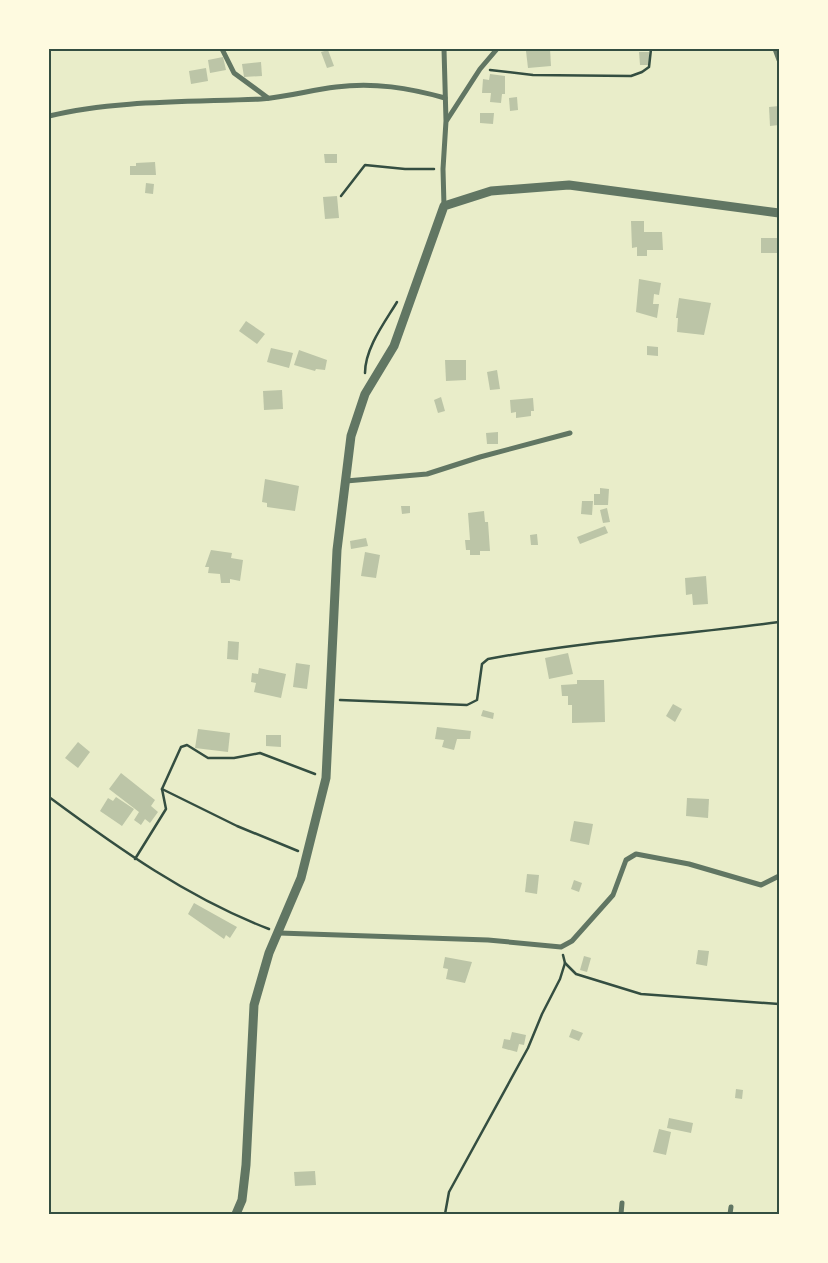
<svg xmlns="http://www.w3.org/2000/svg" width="828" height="1263" font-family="Quicksand,sans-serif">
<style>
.building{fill:#bcc5a7}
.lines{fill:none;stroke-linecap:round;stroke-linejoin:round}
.path{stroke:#344e41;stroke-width:2.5}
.minor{stroke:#617663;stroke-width:5}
.tertiary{stroke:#617663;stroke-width:9}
.neatline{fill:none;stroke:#344e41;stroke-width:2}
</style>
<rect width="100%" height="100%" fill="#e9edc9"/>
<g class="building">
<path d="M550 49 551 66 528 68 526 51Z"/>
<path d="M328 50 334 66 327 68 321 52Z"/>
<path d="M639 52H649V65H640Z"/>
<path d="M223 57 226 70 210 73 208 60Z"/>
<path d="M261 62 262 76 244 77 242 64Z"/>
<path d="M206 68 208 81 191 84 189 71Z"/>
<path d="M490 74 505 76V94H502L501 103 490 102 491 93H482L483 79 489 80Z"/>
<path d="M517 97 518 110 510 111 509 98Z"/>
<path d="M779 106V125L770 126 769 107Z"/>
<path d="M480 113H494L493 124 480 123Z"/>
<path d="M324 154H337V163H325Z"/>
<path d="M155 162 156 175H130V166H136V163Z"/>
<path d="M146 183 154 184 153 194 145 193Z"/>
<path d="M337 196 339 218 325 219 323 197Z"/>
<path d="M631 221H644V232H662L663 250H647V256H637V247L632 248Z"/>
<rect x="761" y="238" width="17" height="15"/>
<path d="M639 279 661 283 659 295 654 294 653 304H659L657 318 636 312Z"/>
<path d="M679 298 711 303 704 335 677 332 678 318H676Z"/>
<path d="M246 321 265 334 257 344 239 331Z"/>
<path d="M647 346 658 347V356L647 355Z"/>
<path d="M271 348 293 353 289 368 267 362Z"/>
<path d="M299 350 327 360 325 370 316 369 315 371 294 365Z"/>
<path d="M445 360H466V380L446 381Z"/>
<path d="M497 370 500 389 490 390 487 372Z"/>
<path d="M282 390 283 409 264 410 263 391Z"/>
<path d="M441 397 445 411 438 413 434 400Z"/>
<path d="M533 398 534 411H531V416L516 418V412L511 413 510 400Z"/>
<path d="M498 432V444H487L486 433Z"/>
<path d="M265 479 299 486 295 511 267 507V503L262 502Z"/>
<path d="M600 488 609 489 608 505H594V494H600Z"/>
<path d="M582 501H593L592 515 581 514Z"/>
<path d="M401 506H410V513L402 514Z"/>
<path d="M607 508 610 522 603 523 600 510Z"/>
<path d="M484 511 485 522H488L490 551H480V555H470V550H466L465 540H470L468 513Z"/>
<path d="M605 526 608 533 580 544 577 537Z"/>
<path d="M537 534 538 545H531L530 535Z"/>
<path d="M366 538 368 546 351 549 350 541Z"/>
<path d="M211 550 232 553 231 558 243 560 240 581 230 579V583H221L220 574 208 573 209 567H205Z"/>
<path d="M365 552 380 555 376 578 361 576Z"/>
<path d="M706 576 708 604 693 605 692 594 686 595 685 578Z"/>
<path d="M228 641 239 642 238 660 227 659Z"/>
<path d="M568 653 573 674 549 679 545 658Z"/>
<path d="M296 663 310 665 307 689 293 687Z"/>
<path d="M259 668 286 674 281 698 254 692 256 683 251 682 252 673 258 674Z"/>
<path d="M577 680H604L605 722 572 723V705H568V696H562L561 685 577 684Z"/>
<path d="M673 704 682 709 675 722 666 716Z"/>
<path d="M483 710 494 713 493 719 481 716Z"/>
<path d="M437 727 471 731 470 739H457L454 750 442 747 444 740 435 739Z"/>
<path d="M198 729 230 733 228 752 195 748Z"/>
<path d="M266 735H281V747L266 746Z"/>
<path d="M78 742 90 752 78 768 65 758Z"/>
<path d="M121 773 155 800 151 806 158 812 150 823 145 819 141 825 134 820 139 812 109 789Z"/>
<path d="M116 797 134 809 122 826 100 811 108 798 113 801Z"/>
<path d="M687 798 709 799 708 818 686 816Z"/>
<path d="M574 821 593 824 589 845 570 841Z"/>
<path d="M527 874 539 875 537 894 525 892Z"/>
<path d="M574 880 582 883 579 892 571 889Z"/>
<path d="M194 903 237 927 230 938 226 935 224 939 188 914Z"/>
<path d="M698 950 709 951 707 966 696 964Z"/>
<path d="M584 956 591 958 587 972 580 970Z"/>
<path d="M445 957 472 962 465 983 446 979 448 969 443 968Z"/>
<path d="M572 1029 583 1033 579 1041 569 1037Z"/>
<path d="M512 1032 526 1035 524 1045 519 1044 517 1052 502 1048 504 1039 510 1040Z"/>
<path d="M736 1089 743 1090 742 1099 735 1098Z"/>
<path d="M669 1118 693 1123 691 1133 667 1128Z"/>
<path d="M659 1129 671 1132 666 1155 653 1152Z"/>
<path d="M315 1171 316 1185 295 1186 294 1172Z"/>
</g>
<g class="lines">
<g class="path">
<path d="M490 70 533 75 631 76 642 72 649 67 651 49"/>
<path d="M341 196 365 165 405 169H434"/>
<path d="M365 373C365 348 385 322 397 302"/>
<path d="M340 700 467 705 477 700 482 664 488 659C584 641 682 635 779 622"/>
<path d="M162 789 237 826 298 851"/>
<path d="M49 797C118 848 188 898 269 929"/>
<path d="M135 859 166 809 162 789 181 747 187 745 208 758H234L260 753 315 774"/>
<path d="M565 963 576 974 641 994 779 1004"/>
<path d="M445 1214 449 1192 528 1048 542 1014 560 979 565 963 563 955"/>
</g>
<g class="minor">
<path d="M222 49 234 73 268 98"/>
<path d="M775 49 779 60"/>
<path d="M49 116C114 100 193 102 261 99 287 97 311 90 336 87 374 82 409 88 445 98"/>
<path d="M447 120 480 69 497 49"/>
<path d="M444 206 443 169 446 121 444 49"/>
<path d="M346 481 427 474 480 457 570 433"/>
<path d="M279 933 488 940 561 947 572 941 613 895 626 860 636 854 689 864 761 885 779 876"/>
<path d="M621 1214 622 1203"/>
<path d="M730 1214 731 1207"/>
</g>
<path class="tertiary" d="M236 1214 242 1200 246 1165 254 1005 269 953 301 878 326 778 337 550 351 436 365 394 394 346 444 206 491 191 569 185 779 213"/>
</g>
<rect width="828" height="1263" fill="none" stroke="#fefae0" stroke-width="100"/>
<rect x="50" y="50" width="728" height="1163" class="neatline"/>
</svg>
